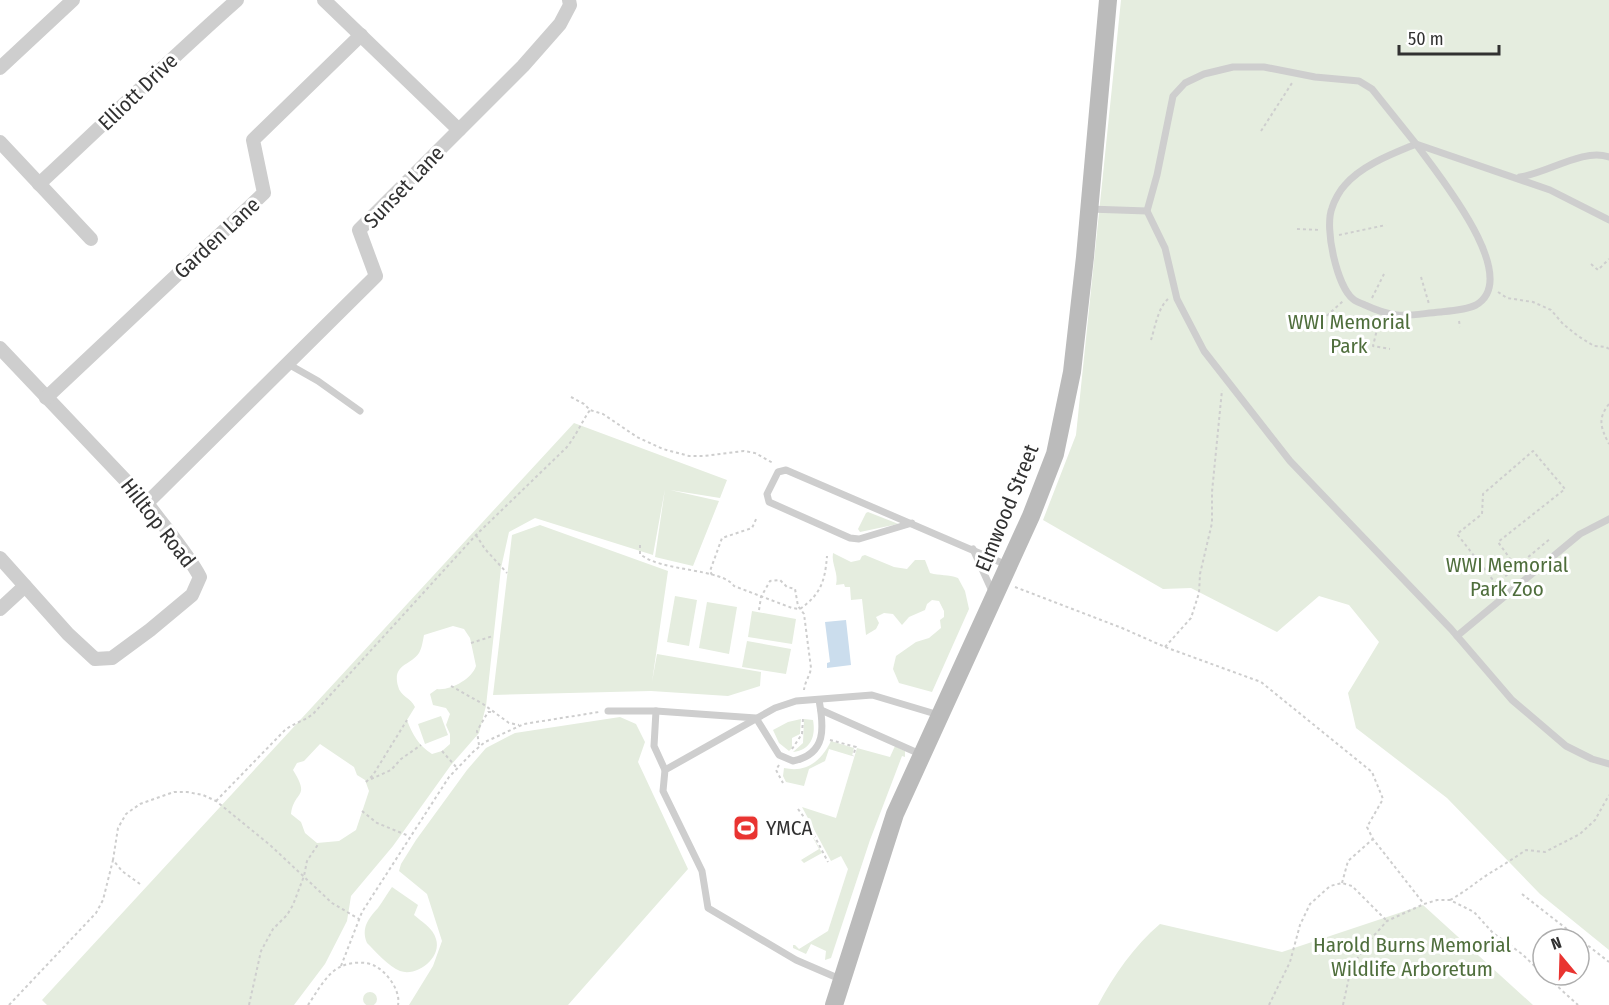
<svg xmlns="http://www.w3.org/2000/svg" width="1609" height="1005" font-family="'Fira Sans Condensed',sans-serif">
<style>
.green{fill:#e5eddf;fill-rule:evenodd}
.water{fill:#cbdded}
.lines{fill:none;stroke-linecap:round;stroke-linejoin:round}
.path{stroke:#cecece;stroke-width:2;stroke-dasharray:3 3;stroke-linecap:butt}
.service{stroke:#cecece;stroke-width:7}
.minor{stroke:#cecece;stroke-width:14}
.secondary{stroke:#bbb;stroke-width:18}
.labels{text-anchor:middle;stroke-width:6;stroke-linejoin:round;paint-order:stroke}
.street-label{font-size:21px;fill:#313131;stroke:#fff}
.park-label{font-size:21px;fill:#4f6e3c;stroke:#fff}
.poi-label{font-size:21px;fill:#313131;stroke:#fff;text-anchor:start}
</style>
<rect width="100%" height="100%" fill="#fff"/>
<g class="green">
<path d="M1121 0H1609V950L1540 894 1447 798 1356 728 1348 693 1379 642 1349 605 1319 596 1277 632 1191 588 1163 589 1043 520 1076 435Z"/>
<path d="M574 423 727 480 720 498 670 490 719 501 693 566 655 557 665 489 653 555 535 518 509 532 501 568 486 706 479 733 451 765 393 846 351 896 347 921 325 964 294 1005H47L42 1000ZM453 626 464 629 470 638 476 666C472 679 450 691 437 689L430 694 433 705 446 708 450 714 446 725 450 734V744L442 751 432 754C419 746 412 734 407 720L415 707C411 698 400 696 398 686 392 664 410 666 419 653 422 648 423 640 424 635ZM320 744 354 767 357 775 365 780 369 791 356 830 339 841 317 843 305 833 301 822 291 814C294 790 311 799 293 770L297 763 304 761Z"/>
<path d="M868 512 896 523 898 524 860 532 858 529 866 513Z"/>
<path d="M540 525 668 571 652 682 657 654 761 672 760 686 728 696 651 691 493 695 512 535Z"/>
<path d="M833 553 851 562 860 560 862 556 865 555 894 567 907 569 915 560H925L930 573C940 576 948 574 958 578L965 591 969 609 932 692 899 683 893 669 896 656 916 642 929 638 941 628 940 620 944 617V611L939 601 932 600 927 604 925 610 909 617 902 625 893 614 884 613 876 617 879 623 876 629 866 635 862 599 851 600 850 587H845L844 584 836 585C839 573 831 564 833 553Z"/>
<path d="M675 596 697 600 689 646 667 642Z"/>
<path d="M707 602 737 607 729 654 699 648Z"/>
<path d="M752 611 796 619 792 644 748 637Z"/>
<path d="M747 641 791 649 786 674 742 667Z"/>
<path d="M441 716 448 735 425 744 418 724Z"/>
<path d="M620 717 636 724 645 742 638 762 688 869 568 1005H409L433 966 442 941 427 894 399 871 401 864 416 840 467 770 486 748 515 733Z"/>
<path d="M801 719 800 734 792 738V748L789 751 779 743 773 730 788 722Z"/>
<path d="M804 719 813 720C816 736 811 750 793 752L803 743Z"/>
<path d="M831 741 854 748 852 756 829 749 825 761 809 769 804 786 786 782 783 776 784 768C807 773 821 761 831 741Z"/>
<path d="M895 746 905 751V757L902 756 870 840 831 958 825 960 826 951 811 944 806 954 793 948V945H795L799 949 828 931 848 869 841 856 831 861 802 807 836 818 857 748 890 757Z"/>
<path d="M799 822 806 824 822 853 804 863 801 860 819 849 811 834 807 835Z"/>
<path d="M392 887 418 905 414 915C422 922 433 928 436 939 442 958 417 977 400 971 388 966 376 952 367 943 361 928 368 919 378 908 383 901 387 894 392 887Z"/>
<path d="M1423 905 1533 1005H1098C1114 975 1134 946 1160 924L1282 952Z"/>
<circle cx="370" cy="999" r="7"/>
</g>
<path class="water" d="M846 620 851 665 827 668V663L830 662 825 622Z"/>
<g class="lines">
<g class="path">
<path d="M1261 131 1292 83"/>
<path d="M1297 229 1321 230"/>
<path d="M1339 235 1386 225"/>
<path d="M1591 264 1598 270 1609 259"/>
<path d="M1421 277 1429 304"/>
<path d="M1498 292 1507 298 1533 302 1551 310 1563 324 1578 336 1594 346 1606 347 1609 349"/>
<path d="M1372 298 1384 274"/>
<path d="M1379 321 1373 346 1390 349"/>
<path d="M1459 321 1460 327"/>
<path d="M1318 324 1343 301"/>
<path d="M1151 340C1155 327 1158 308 1168 299"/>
<path d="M571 397 584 404 590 410 603 414 637 437 663 449 689 456H704L744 451 755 453 773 463"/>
<path d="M1609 404C1597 419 1601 428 1609 444"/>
<path d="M476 535 485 549 507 573"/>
<path d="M640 545V554C661 572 722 568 734 586L792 608 800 609C821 594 825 581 827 556"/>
<path d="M712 575 710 571 722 538 752 528 757 517"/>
<path d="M1496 584 1551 538"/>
<path d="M1015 587 1122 628 1165 647 1261 682 1372 772 1383 799 1367 827 1373 839 1424 904"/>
<path d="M1500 589 1457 534 1482 514 1483 494 1533 451 1565 489 1498 542 1519 571"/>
<path d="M759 610 761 597 770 581 780 580 787 587 795 589 798 606 804 614 811 668C810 676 805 681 804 690"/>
<path d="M471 643 493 636"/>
<path d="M1165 647 1191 618 1199 593 1200 574 1212 523V492L1222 390"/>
<path d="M451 686 483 704 509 723 519 725"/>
<path d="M830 740 856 747 853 756"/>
<path d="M479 745 477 731 488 712H494"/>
<path d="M792 749 802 734 803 719"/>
<path d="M442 751 457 768"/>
<path d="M779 765 776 770 783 783"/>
<path d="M371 779 391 770 401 759 421 745"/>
<path d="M366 782 373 775 407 720"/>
<path d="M216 801 285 730C294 723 304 721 313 714L476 535 566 448C576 436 581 423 590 410"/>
<path d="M798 809 806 820 828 862"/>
<path d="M362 811 377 823 409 836"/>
<path d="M1342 883 1348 861 1373 839"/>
<path d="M140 884 122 871 113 860 118 828 126 814 140 804 174 792H187L203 795 216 801 270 845 332 903 359 919"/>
<path d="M1522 894 1609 962"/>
<path d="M1450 900C1465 892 1476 882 1490 873 1502 866 1514 858 1526 850L1545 852 1580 834 1595 820 1609 795"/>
<path d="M341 966 362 912 449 777 473 752 485 742 524 724 599 712"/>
<path d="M1545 975 1578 1005"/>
<path d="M9 1005 96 913 103 900 113 860"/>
<path d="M249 1005 261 951 273 929 287 915 293 905 304 876 307 861 319 843"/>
<path d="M308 1005C317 992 327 972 342 966 351 962 366 961 375 966 387 972 401 991 398 1005"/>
<path d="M1269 1005 1290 962 1300 925 1310 904 1330 886 1342 883 1352 886 1386 920"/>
<path d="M1343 1005 1351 968 1369 941 1387 921 1424 904 1437 900H1450L1474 912 1493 933 1522 954 1543 974"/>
</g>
<g class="service">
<path d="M1416 144C1435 171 1524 277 1476 305 1466 310 1451 311 1440 312 1407 315 1397 320 1365 305 1361 303 1356 302 1353 299 1337 286 1324 228 1332 208 1334 201 1340 190 1345 185 1362 165 1392 154 1416 144Z"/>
<path d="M1520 177C1548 173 1583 148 1609 157"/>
<path d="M1089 209 1147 211"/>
<path d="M1609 220 1550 190 1416 144 1372 89 1359 81 1315 77 1264 67H1233L1204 74 1185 83 1173 96 1157 175 1147 211 1165 248 1177 299 1204 351 1290 461 1451 629 1512 700 1566 746 1592 759 1609 764"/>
<path d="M288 364 318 381 360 411"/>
<path d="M912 523 859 539 850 538 769 502 767 494 778 472 786 470 1007 565"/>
<path d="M973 549 992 591"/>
<path d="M1457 636 1580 534 1609 519"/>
<path d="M821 710 920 754"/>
<path d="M608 711H656"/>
<path d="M665 770 654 746 656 711 756 718 779 755 793 761C827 754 824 727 819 700"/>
<path d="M840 979 796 960 708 908 702 871 663 791 665 770 775 708 796 701 872 695 939 715"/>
</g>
<g class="minor">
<path d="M324 0 459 130"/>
<path d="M0 68 73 0"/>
<path d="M0 142 91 239"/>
<path d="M39 184C105 123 169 60 237 0"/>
<path d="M0 348 147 503C165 528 186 551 200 577L192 595 150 630 112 658 95 659 68 634 0 558"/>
<path d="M46 398 264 193 253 140 361 35"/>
<path d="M147 503 376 276 359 230 523 66 560 24 570 5 569 0"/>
<path d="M0 609 25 586"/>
</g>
<path class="secondary" d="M834 1005 895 814 1031 516 1055 454 1072 372 1085 257 1108 0"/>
</g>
<defs>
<g id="stadium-square" transform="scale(1.35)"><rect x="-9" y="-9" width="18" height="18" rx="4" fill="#e93431" stroke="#fff"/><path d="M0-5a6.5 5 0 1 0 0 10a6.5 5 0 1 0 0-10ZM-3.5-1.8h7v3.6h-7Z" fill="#fff"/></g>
</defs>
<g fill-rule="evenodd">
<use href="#stadium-square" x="746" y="828"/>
</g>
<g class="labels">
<g class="street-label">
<text transform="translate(138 92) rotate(-44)" y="7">Elliott Drive</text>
<text transform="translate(404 187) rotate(-46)" y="7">Sunset Lane</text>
<text transform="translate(217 238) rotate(-43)" y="7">Garden Lane</text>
<text transform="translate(1007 508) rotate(-68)" y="7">Elmwood Street</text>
<text transform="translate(158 523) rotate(52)" y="7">Hilltop Road</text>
</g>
<g class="park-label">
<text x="1349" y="329">WWI Memorial<tspan x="1349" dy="24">Park</tspan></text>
<text x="1507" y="572">WWI Memorial<tspan x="1507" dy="24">Park Zoo</tspan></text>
<text x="1412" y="952">Harold Burns Memorial<tspan x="1412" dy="24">Wildlife Arboretum</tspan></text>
</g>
<g class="poi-label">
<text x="766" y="835">YMCA</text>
</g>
</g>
<g transform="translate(1561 957) rotate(341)"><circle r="28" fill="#ffffff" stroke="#adadad" stroke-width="1.5"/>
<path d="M0-4.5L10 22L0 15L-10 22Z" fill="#e93431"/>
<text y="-9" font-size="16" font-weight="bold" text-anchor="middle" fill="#313131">N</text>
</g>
<path d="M1399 45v9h100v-9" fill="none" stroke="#313131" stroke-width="3"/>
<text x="1408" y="45" font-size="18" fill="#313131" stroke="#ffffff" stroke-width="4.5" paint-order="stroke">50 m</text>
</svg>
